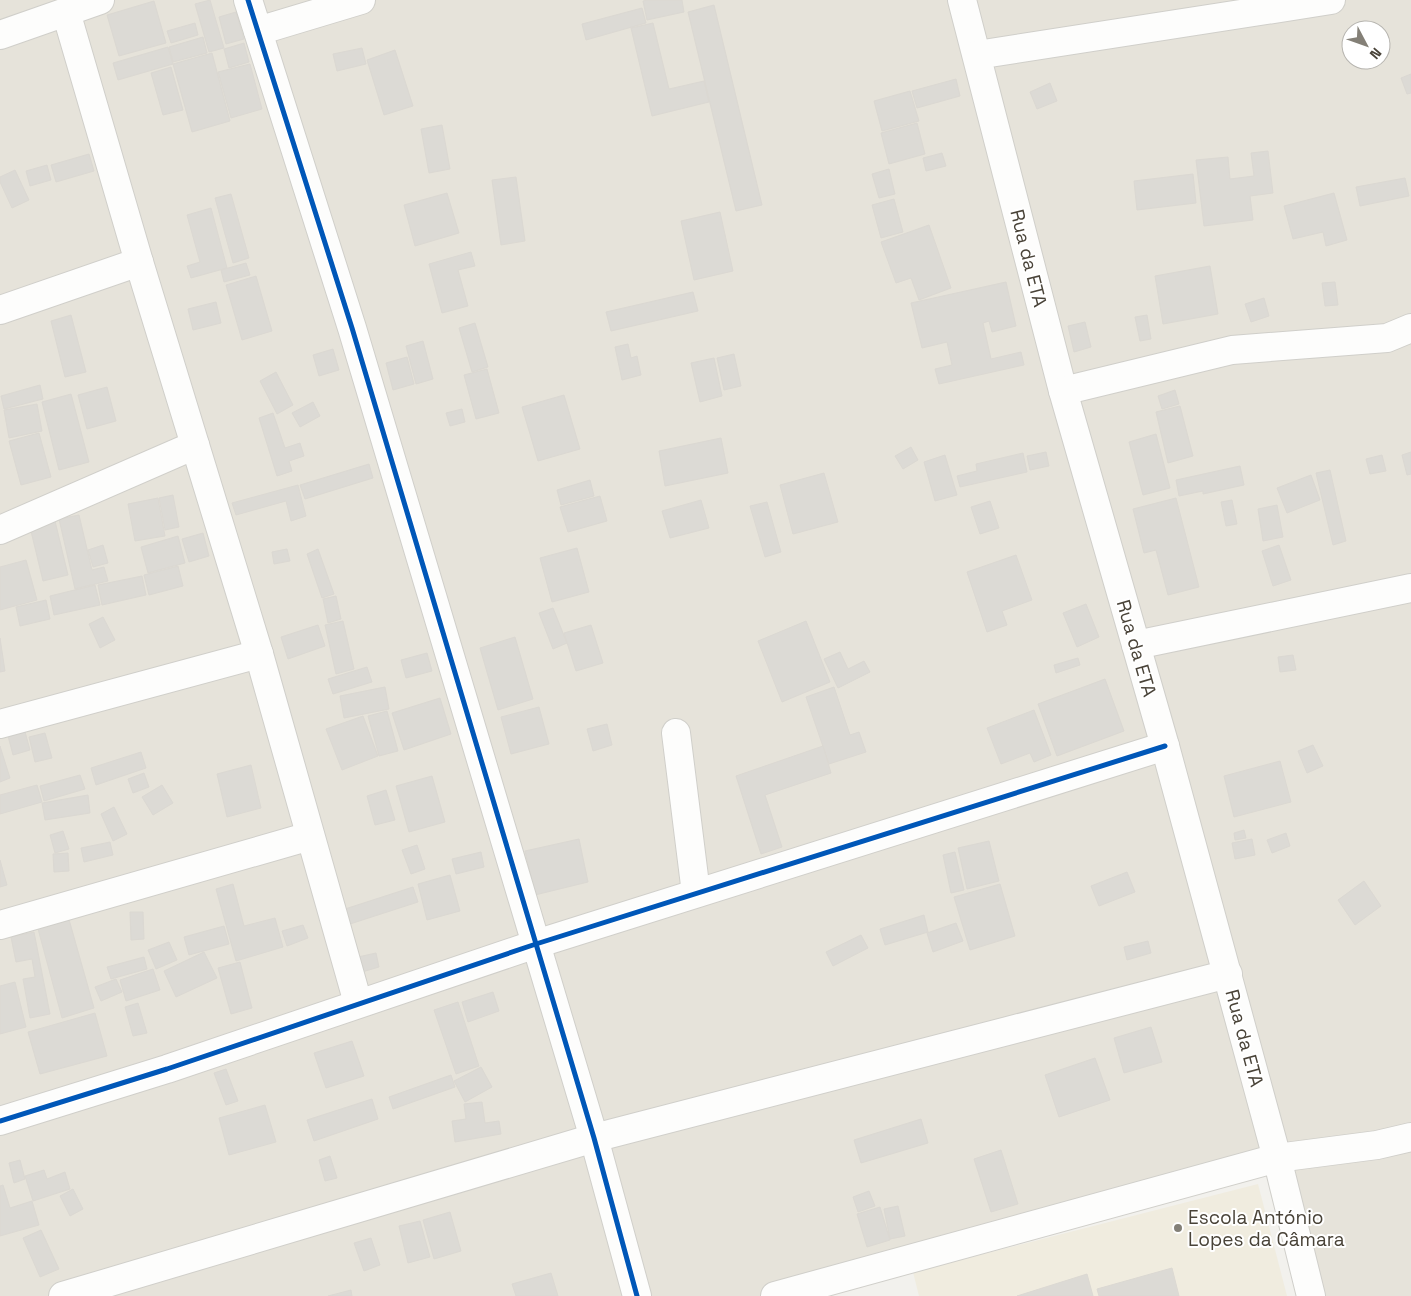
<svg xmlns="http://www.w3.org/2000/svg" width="1411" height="1296" font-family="'Space Grotesk',sans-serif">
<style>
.residential{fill:#e6e3da;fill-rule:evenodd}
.education{fill:#f0ecdf}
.building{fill:#dcdad5;stroke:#dbd8d2}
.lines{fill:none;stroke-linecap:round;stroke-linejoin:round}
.minor-casing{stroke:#d0cfca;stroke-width:30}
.minor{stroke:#fdfdfc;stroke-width:28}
.cycleway-casing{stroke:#fff;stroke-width:8}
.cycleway{stroke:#0057b8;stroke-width:5}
.poi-dot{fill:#848077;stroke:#fff;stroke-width:2}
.labels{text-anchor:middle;stroke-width:4;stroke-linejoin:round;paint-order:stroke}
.street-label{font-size:19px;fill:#494338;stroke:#fff}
.poi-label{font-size:19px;fill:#494338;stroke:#fff;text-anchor:start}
</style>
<rect width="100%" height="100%" fill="#f2f1ed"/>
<path class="residential" d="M0 0H1411V1296H1311L1277 1158 775 1296H0ZM1351 30H1381V60H1351Z"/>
<path class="education" d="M1258 1184 1287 1296H919L913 1272Z"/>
<g class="building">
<path d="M210 0 224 48 209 52 195 4Z"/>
<path d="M647 0H682L684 12 647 20 643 1Z"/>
<path d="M154 1 166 43 119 56 107 15Z"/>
<path d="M714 5 762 205 736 211 688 12Z"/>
<path d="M642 8 646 23 586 40 582 24Z"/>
<path d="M236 12 244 39 226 44 219 17Z"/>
<path d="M195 23 198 35 171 43 167 31Z"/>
<path d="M653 23 669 89 704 81 709 102 652 116 631 28Z"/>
<path d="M203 37 207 53 173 62 169 47Z"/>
<path d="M244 43 249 62 229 68 224 49Z"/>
<path d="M168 47 173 64 118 80 113 63Z"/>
<path d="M362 48 366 64 337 71 333 54Z"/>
<path d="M395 50 413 106 384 115 367 60Z"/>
<path d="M212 53 230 121 192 132 173 64Z"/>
<path d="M250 64 262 109 231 118 218 72Z"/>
<path d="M171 67 183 110 163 115 151 73Z"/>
<path d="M1411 74V93L1407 94 1401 78Z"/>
<path d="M956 79 960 96 917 108 912 91Z"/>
<path d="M1050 83 1057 101 1037 109 1030 92Z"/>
<path d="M910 91 919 121 882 131 874 101Z"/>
<path d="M917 123 925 154 889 164 881 133Z"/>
<path d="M442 125 450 169 429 173 421 129Z"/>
<path d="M1268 151 1273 193 1250 196 1253 220 1204 226 1196 160 1228 157 1230 179 1254 176 1251 153Z"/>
<path d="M942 153 946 166 926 171 923 158Z"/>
<path d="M89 154 94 171 56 182 51 165Z"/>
<path d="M47 165 51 180 30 186 26 171Z"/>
<path d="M889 169 895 194 879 198 872 174Z"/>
<path d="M15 170 29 200 12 208 0 182V177Z"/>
<path d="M1193 174 1196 203 1137 210 1134 181Z"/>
<path d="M516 177 525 241 501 245 492 180Z"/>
<path d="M1405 178 1409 196 1360 206 1356 187Z"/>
<path d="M447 193 459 233 415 246 404 205Z"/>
<path d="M1334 193 1347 240 1326 246 1323 232 1293 239 1284 206Z"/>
<path d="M231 194 249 258 233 263 215 198Z"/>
<path d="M894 199 903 232 881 238 872 205Z"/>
<path d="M211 208 227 268 191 278 187 266 200 262 187 215Z"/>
<path d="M720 212 733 271 694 280 681 221Z"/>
<path d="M929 225 951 288 919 300 911 278 896 283 881 242Z"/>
<path d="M471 252 475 266 458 270 468 306 442 313 429 264Z"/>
<path d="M246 263 250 275 224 282 221 270Z"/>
<path d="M1210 266 1218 314 1163 324 1155 276Z"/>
<path d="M256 276 272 331 242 340 226 285Z"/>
<path d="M1006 282 1016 326 992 332 989 321 983 323 991 359 1021 352 1024 365 939 384 935 369 952 365 947 342 922 348 911 303Z"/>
<path d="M1335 282 1338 305 1325 306 1322 283Z"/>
<path d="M693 292 698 311 611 331 606 312Z"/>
<path d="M1264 298 1269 316 1251 322 1245 304Z"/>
<path d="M216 302 221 323 193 330 188 309Z"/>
<path d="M71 315 86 372 65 377 51 321Z"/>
<path d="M1147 315 1151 339 1140 341 1135 317Z"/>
<path d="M1085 322 1091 347 1074 352 1068 326Z"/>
<path d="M475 323 488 367 472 372 459 328Z"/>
<path d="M423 341 433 379 416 384 406 346Z"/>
<path d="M628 344 631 358 637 356 641 375 622 380 615 347Z"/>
<path d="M333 349 339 370 319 376 313 355Z"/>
<path d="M734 354 741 386 724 390 717 358Z"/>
<path d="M407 357 414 384 393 390 386 363Z"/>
<path d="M714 358 722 396 700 402 691 363Z"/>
<path d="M487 369 499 413 476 419 464 375Z"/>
<path d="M276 372 293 405 277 414 260 381Z"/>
<path d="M40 385 43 399 4 409 1 396Z"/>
<path d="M107 387 116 421 87 429 78 395Z"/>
<path d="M1175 390 1179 404 1162 409 1158 396Z"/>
<path d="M71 394 89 462 59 470 42 402Z"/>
<path d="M564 395 580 449 538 461 522 407Z"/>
<path d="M313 402 320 416 300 427 292 413Z"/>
<path d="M37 404 42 431 9 438 4 410Z"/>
<path d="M1180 406 1193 456 1168 463 1156 412Z"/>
<path d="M462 409 465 422 450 426 446 413Z"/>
<path d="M273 413 285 448 300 443 304 456 289 461 292 471 277 476 259 418Z"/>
<path d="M39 433 51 477 21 485 9 441Z"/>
<path d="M1156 434 1170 488 1143 495 1129 442Z"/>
<path d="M721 438 728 473 665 486 659 451Z"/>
<path d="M911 447 918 460 903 469 895 456Z"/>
<path d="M1046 452 1049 466 1030 470 1027 456Z"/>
<path d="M1411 452V474L1407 475 1402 455Z"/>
<path d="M1023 453 1027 472 960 487 957 476 977 471 976 464Z"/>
<path d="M945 455 957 495 935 501 924 462Z"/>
<path d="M1382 455 1386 471 1370 474 1366 459Z"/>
<path d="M369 464 373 478 305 499 300 485Z"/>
<path d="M1240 466 1244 485 1203 494V491L1179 496 1176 480Z"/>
<path d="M1330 470 1346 541 1333 545 1316 473Z"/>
<path d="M824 473 838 522 793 534 780 485Z"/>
<path d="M1311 475 1320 500 1287 513 1277 488Z"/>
<path d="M590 480 594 496 561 505 557 490Z"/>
<path d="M298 485 306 516 291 521 286 501 236 515 232 503Z"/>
<path d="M173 495 179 527 165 530 159 498Z"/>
<path d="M600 496 607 521 568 532 560 507Z"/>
<path d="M158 498 165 536 135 541 128 504Z"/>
<path d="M1176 498 1199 587 1168 595 1156 550 1144 553 1133 509Z"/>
<path d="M701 500 709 528 670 538 662 511Z"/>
<path d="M1232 500 1237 524 1226 526 1221 502Z"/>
<path d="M990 501 999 528 980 534 971 507Z"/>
<path d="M767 502 781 552 765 557 750 506Z"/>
<path d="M1277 505 1283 537 1263 541 1258 509Z"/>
<path d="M79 515 92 570 104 567 108 581 75 589 59 519Z"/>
<path d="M55 521 68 575 43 581 30 527Z"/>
<path d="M203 533 209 556 189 562 182 539Z"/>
<path d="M178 536 185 563 148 573 141 547Z"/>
<path d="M103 545 108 563 93 567 88 550Z"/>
<path d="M1279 545 1291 580 1273 586 1262 551Z"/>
<path d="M577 548 589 592 552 602 540 558Z"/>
<path d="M287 549 290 561 274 564 272 552Z"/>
<path d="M318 549 334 594 322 598 307 554Z"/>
<path d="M1016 555 1032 600 1002 611 1007 625 987 632 967 572Z"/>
<path d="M26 560 37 600 0 610V567Z"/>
<path d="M178 566 183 586 149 595 144 575Z"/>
<path d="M142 576 146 595 102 605 98 585Z"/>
<path d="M95 585 100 605 54 615 50 596Z"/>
<path d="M336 596 341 619 328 623 323 599Z"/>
<path d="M46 600 50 619 20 626 16 607Z"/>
<path d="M1086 604 1099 637 1077 647 1063 613Z"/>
<path d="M553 608 567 643 553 649 539 613Z"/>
<path d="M103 617 115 640 100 648 89 624Z"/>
<path d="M343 621 354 669 336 674 325 625Z"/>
<path d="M806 621 830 682 782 702 758 641Z"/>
<path d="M318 625 325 646 288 659 281 637Z"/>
<path d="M591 625 603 663 576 671 564 633Z"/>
<path d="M515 637 533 699 498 710 480 648Z"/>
<path d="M0 638 5 671 0 672Z"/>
<path d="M840 652 848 669 864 661 870 672 838 688 824 659Z"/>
<path d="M427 653 432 671 406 678 401 660Z"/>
<path d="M1293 655 1296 670 1280 672 1278 657Z"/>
<path d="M1078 658 1080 665 1056 673 1054 665Z"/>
<path d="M367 667 372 682 333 694 328 679Z"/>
<path d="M1105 679 1124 731 1057 756 1038 704Z"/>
<path d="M385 687 389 709 344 718 340 696Z"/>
<path d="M834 687 850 735 859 732 866 752 829 764 806 697Z"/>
<path d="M440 698 451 734 404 750 392 713Z"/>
<path d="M539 707 549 744 511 754 501 717Z"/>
<path d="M1034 710 1051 755 1034 762 1030 753 1001 764 987 728Z"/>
<path d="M387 711 398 751 379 756 368 716Z"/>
<path d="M363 716 378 756 342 770 326 729Z"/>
<path d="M607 724 612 745 593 751 587 729Z"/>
<path d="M24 728 30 750 13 755 7 732Z"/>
<path d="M45 733 52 758 35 762 29 737Z"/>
<path d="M1313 745 1323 766 1307 773 1298 751Z"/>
<path d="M0 746 10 778 0 782Z"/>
<path d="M823 746 831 773 765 795 782 847 761 854 736 776Z"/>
<path d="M141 752 146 768 96 785 91 768Z"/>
<path d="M1280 761 1291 802 1234 817 1224 776Z"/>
<path d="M251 765 261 808 227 817 217 774Z"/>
<path d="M144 773 149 787 133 793 128 779Z"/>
<path d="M80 775 85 789 44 801 40 786Z"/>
<path d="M432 776 445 822 409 832 396 786Z"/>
<path d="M37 785 42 802 0 814V795Z"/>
<path d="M162 785 173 803 153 815 142 797Z"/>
<path d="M386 790 395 820 375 825 367 796Z"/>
<path d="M88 795 90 813 45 820 42 803Z"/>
<path d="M114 807 127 834 113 841 101 814Z"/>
<path d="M1244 830 1246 838 1235 840 1234 833Z"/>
<path d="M63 831 69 849 55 853 50 835Z"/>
<path d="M1286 833 1290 846 1272 853 1267 840Z"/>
<path d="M579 839 588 882 535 895 525 851Z"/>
<path d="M1252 839 1255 855 1235 859 1232 843Z"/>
<path d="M989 841 999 881 967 889 958 848Z"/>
<path d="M110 842 113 855 84 862 81 848Z"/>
<path d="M417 845 425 869 411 874 402 850Z"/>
<path d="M481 852 484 867 456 874 452 859Z"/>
<path d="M955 852 964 890 951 893 943 855Z"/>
<path d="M68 853 69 871 54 872 53 854Z"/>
<path d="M0 860 7 885 0 887Z"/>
<path d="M1127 872 1135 892 1099 906 1091 886Z"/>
<path d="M450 875 460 911 427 920 418 884Z"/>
<path d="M1364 881 1381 906 1355 925 1338 900Z"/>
<path d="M233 884 244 926 275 918 283 947 236 961 216 889Z"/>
<path d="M1000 884 1015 936 970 950 954 897Z"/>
<path d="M413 887 418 902 350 924 345 909Z"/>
<path d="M130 912H143L144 939 131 940Z"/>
<path d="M924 915 928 932 885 945 880 929Z"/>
<path d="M68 916 94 1008 62 1018 37 925Z"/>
<path d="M956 923 963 941 933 952 927 933Z"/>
<path d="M303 925 308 938 287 946 282 931Z"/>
<path d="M224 926 229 944 189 955 184 937Z"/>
<path d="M34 932 50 1014 30 1018 23 979 35 977 32 959 16 962 11 937Z"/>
<path d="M861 935 868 948 833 966 826 952Z"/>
<path d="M1148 941 1151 953 1127 960 1124 947Z"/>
<path d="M169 942 177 960 156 969 148 950Z"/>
<path d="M204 952 217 978 176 997 164 971Z"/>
<path d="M376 953 379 967 362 972 358 957Z"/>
<path d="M144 957 147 969 111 979 107 967Z"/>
<path d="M240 962 252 1008 231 1014 218 968Z"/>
<path d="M153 969 160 990 126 1001 120 980Z"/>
<path d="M116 979 122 992 101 1001 95 987Z"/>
<path d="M15 982 26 1027 0 1034V986Z"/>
<path d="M493 992 499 1011 468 1022 462 1002Z"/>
<path d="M458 1002 479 1066 456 1074 434 1010Z"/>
<path d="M138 1003 147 1033 133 1036 125 1007Z"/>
<path d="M95 1013 107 1056 40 1074 28 1032Z"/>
<path d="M1151 1027 1162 1062 1124 1073 1114 1038Z"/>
<path d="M352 1041 364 1076 326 1088 314 1053Z"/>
<path d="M1095 1058 1110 1100 1059 1117 1045 1075Z"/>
<path d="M481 1067 492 1087 465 1102 454 1081Z"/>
<path d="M226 1069 238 1101 226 1105 214 1073Z"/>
<path d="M451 1075 455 1087 393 1109 389 1097Z"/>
<path d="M372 1099 378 1119 314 1141 307 1120Z"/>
<path d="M482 1102 485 1123 499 1121 501 1134 455 1142 452 1121 466 1119 464 1104Z"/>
<path d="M265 1105 276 1142 229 1155 219 1118Z"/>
<path d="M921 1119 928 1143 861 1163 854 1140Z"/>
<path d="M1001 1150 1018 1204 991 1212 974 1159Z"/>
<path d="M330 1156 337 1178 325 1181 319 1160Z"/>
<path d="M20 1160 25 1179 14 1183 9 1163Z"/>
<path d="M44 1170 47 1179 65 1172 70 1189 33 1201 25 1176Z"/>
<path d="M3 1185 10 1208 32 1201 39 1225 0 1236V1186Z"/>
<path d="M73 1189 83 1209 70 1216 60 1196Z"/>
<path d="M869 1191 875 1206 858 1212 853 1197Z"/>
<path d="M898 1206 905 1236 890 1239 884 1209Z"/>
<path d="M880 1207 890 1240 867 1247 857 1214Z"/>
<path d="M450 1212 461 1251 434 1259 423 1220Z"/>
<path d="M420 1221 430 1257 408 1263 399 1226Z"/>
<path d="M41 1230 59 1269 40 1277 23 1238Z"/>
<path d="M371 1238 380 1265 364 1271 354 1243Z"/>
<path d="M1172 1268 1179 1296H1099L1097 1289Z"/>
<path d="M551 1273 558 1296H516L512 1284Z"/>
<path d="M1087 1274 1093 1296H1017Z"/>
<path d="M351 1290 352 1296H328Z"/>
</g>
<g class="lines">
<g class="minor-casing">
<g id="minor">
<path d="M248 0 352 328 594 1138 637 1296"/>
<path d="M962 0 1063 391 1165 746 1277 1158 1311 1296"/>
<path d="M66 12 139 262 259 654 358 1003"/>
<path d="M258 31 361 0"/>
<path d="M0 35 100 0"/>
<path d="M977 55 1331 0"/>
<path d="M0 310 139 262"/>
<path d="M1063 391 1232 350 1387 338 1411 328"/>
<path d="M0 530 195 445"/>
<path d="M1136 645 1411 588"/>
<path d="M0 724 259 654"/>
<path d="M676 733 696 893"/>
<path d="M0 925 310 836"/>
<path d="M0 1121 167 1069 536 944 1165 746"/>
<path d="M63 1296 594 1138 1228 974"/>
<path d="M775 1296 1277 1158 1377 1145 1411 1137"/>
</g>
</g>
<use href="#minor" class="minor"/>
<g class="cycleway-casing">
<g id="cycleway">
<path d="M248 0 352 328 594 1138 637 1296"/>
<path d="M0 1121 167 1069 536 944 1165 746"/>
</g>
</g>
<use href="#cycleway" class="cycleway"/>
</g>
<circle class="poi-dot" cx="1178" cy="1228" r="5"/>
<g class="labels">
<g class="street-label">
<text transform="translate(1029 258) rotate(76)" y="7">Rua da ETA</text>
<text transform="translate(1137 648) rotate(74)" y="7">Rua da ETA</text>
<text transform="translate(1245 1038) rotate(75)" y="7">Rua da ETA</text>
</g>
<g class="poi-label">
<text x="1188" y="1224">Escola António<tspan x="1188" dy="22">Lopes da Câmara</tspan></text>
</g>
</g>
<g transform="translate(1366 45) rotate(131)"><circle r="24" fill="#ffffff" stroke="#b6b4af"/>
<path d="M0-4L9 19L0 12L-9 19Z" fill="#848077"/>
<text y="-8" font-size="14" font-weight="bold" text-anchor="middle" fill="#494338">N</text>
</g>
</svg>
